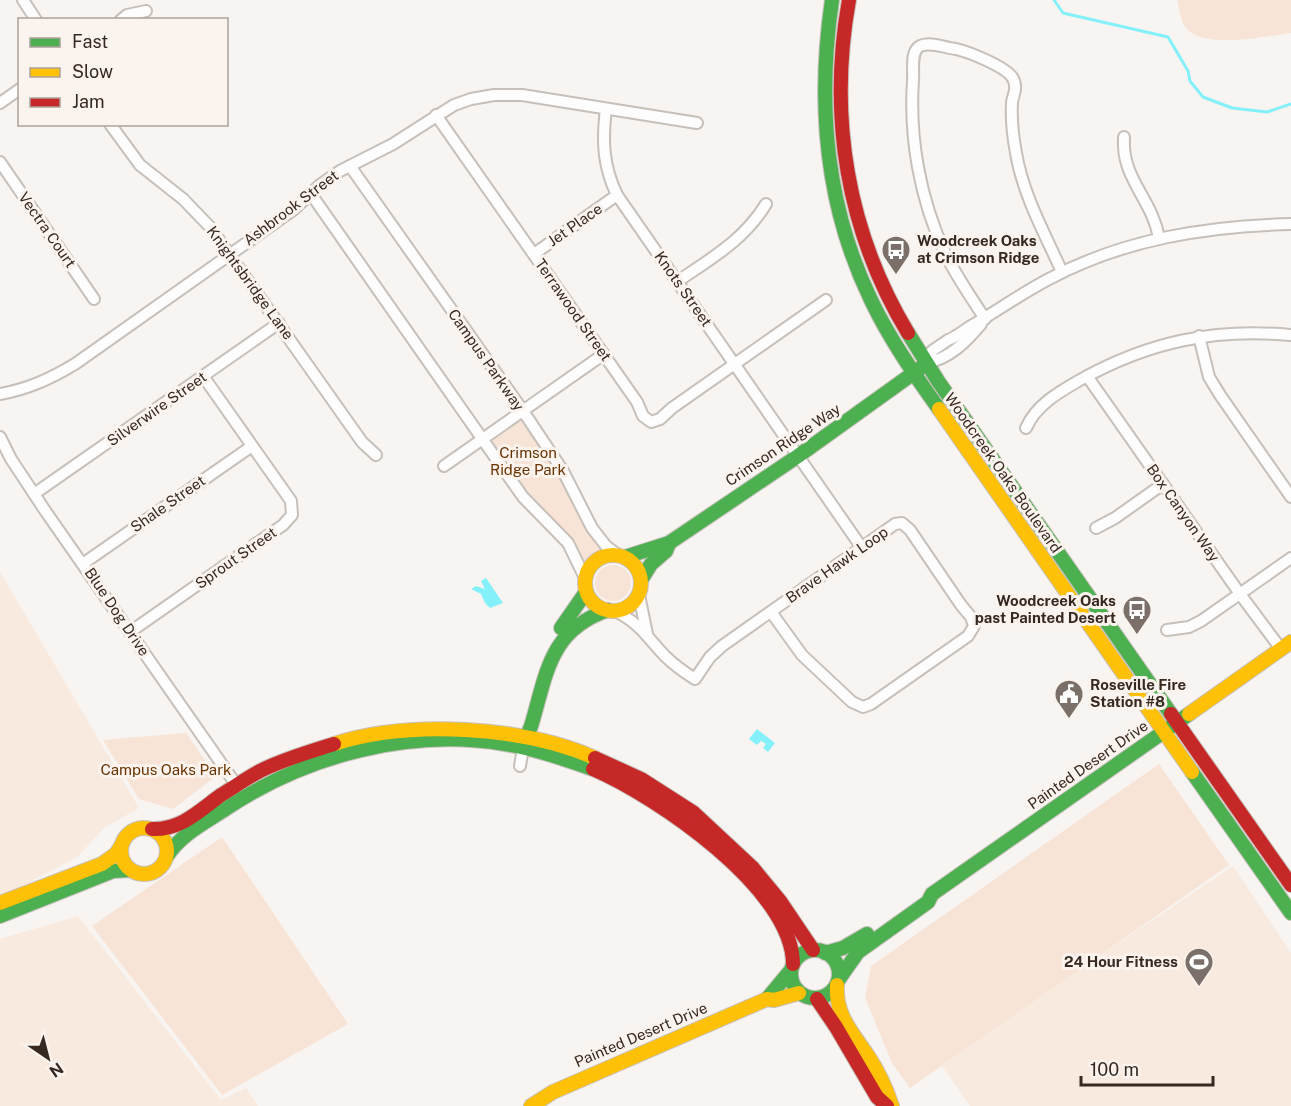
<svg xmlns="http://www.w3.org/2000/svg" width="1291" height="1106" font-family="'Public Sans',sans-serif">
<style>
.built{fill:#f9eadf}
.green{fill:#f8e4d7}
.water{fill:#84f1fa}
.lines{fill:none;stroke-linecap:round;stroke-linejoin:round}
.stream{stroke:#84f1fa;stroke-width:3}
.street-casing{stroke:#c7c0ba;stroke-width:14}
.fast-casing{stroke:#c7c0ba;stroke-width:16}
.slow-casing{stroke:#c7c0ba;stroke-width:16}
.jam-casing{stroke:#c7c0ba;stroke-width:16}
.street{stroke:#fefdfd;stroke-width:10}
.fast{stroke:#4caf50;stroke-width:14}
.slow{stroke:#ffc107;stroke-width:14}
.jam{stroke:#c62828;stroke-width:14}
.labels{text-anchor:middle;stroke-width:6;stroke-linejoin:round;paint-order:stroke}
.street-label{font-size:15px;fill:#362920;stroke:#faf3ee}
.poi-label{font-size:15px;font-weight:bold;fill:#362920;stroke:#faf3ee;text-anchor:start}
.park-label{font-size:15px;fill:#683300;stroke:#faf3ee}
</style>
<rect width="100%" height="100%" fill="#f7f4f1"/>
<g class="built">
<path d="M0 572 139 808 105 827 77 857 0 898Z"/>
<path d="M1233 866 1291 953V1106H970L942 1066 1087 964Z"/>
<path d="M78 916 221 1100 246 1088 258 1106H0V939Z"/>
</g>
<g class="green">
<path d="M1177 0H1291V33C1266 36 1196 52 1183 23 1180 16 1179 7 1177 0Z"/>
<path d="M522 420 557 468 603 549 592 557 586 565 572 542 528 497 491 443 493 438 518 421Z"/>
<circle cx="613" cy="583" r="18"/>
<path d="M186 733 216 776 173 809 139 799 103 740Z"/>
<path d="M1159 764 1229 865 910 1088 892 1063 865 998 871 966Z"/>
<path d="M222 837 348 1024 222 1095 92 926Z"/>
</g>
<g class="water">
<path d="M486 578 503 603 490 608 485 603 481 594 471 589 476 586 485 589 481 581Z"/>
<path d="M757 729 775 743 768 752 763 748 766 744 761 741 757 745 749 739Z"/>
</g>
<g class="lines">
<path class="stream" d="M1054 0 1063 13 1168 37 1188 71 1190 81 1203 97 1232 108 1267 112 1291 104"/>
<g class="street-casing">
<g id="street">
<path d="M23 0 36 20"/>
<path d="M121 20 127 15 146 11"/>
<path d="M0 103 20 89"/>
<path d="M606 109C602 141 603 166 617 195L862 548"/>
<path d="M436 115 637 402 643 416 651 422 660 419 672 408 826 300"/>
<path d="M110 124 140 165 183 199 210 227 362 442 376 455"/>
<path d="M1124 137C1121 179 1152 198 1159 238"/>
<path d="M0 162 94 299"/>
<path d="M350 166 523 411 563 471 592 528 606 546 618 555"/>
<path d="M311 194 523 497 568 543 585 578"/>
<path d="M534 254 617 195"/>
<path d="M678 281C712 258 744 240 766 204"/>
<path d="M985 319C971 297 956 276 945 253 920 199 909 138 913 80 914 69 910 52 920 46 930 41 945 48 956 49 969 52 1004 66 1012 77 1014 80 1015 83 1015 86 1016 92 1012 98 1012 103 1011 120 1013 137 1016 153 1023 195 1045 234 1062 272"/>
<path d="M1199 336 1209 377 1220 395 1291 497"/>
<path d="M927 363 932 351 948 340C956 337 963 331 971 326 997 311 1022 293 1049 279 1124 239 1207 226 1291 224"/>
<path d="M927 363C950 358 966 342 981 324"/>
<path d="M1087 376 1240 594 1281 649"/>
<path d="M0 394C28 389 50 379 75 364L293 210 320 185 340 171 393 144 454 105 471 99 494 95H522L697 123"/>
<path d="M1026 428C1036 405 1059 392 1080 380 1148 342 1213 328 1291 335"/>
<path d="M0 437 11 459 46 512 237 786"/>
<path d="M444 466 604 354"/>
<path d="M34 494 279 323"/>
<path d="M1096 528 1115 518 1163 484"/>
<path d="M84 563 252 446"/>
<path d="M639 595 647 634"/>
<path d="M615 611C640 623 647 637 665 656 674 665 684 672 695 679L710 657 722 646 895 524 902 523 910 530 961 605 971 617 974 626 968 636 871 704 863 707 852 702 802 655 771 612"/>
<path d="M1167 630 1189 627 1201 621 1291 558"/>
<path d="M130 632 283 525 292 515 291 501 203 376"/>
<path d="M520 766 523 748"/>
</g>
</g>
<g class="fast-casing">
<g id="fast">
<path d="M832 0C817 103 825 205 871 300 889 338 914 374 939 409"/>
<path d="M908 333 938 381 1171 714"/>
<path d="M625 557 669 543 798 456 922 367"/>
<path d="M641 580 651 564 666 551 668 546"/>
<path d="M561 628 586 592"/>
<path d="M523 745C525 738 530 731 532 723 547 672 550 630 608 610"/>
<path d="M1192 772 1291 913"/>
<path d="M167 856C181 834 206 822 227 808 307 755 410 728 505 744 536 749 564 759 593 769"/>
<path d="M0 916 113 871 131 870"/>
<circle cx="815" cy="974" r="24"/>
<path d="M825 953 843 948 867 934"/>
<path d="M839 979 858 952 928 902 932 894 1189 714"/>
<path d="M767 999 791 970"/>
</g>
</g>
<g class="slow-casing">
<g id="slow">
<path d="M939 409 1192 772"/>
<circle cx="613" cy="583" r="28"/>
<path d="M1189 714 1291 642"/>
<path d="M334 744C409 720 523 726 595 758"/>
<circle cx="144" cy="851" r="23"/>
<path d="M0 903 102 864 116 854 121 846"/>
<path d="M837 985C835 1015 852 1032 868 1056 878 1071 886 1088 892 1106"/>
<path d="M531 1106 553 1092 767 999 774 1000 799 993"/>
</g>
</g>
<g class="jam-casing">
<g id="jam">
<path d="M849 0C828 116 847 232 908 333"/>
<path d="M1171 714 1291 885"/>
<path d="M595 758 641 779 694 813 752 867 780 901 813 950"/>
<path d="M593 769C656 796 793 889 793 964"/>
<path d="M152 829C181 830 199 811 221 795 234 787 247 778 260 771 284 759 309 752 334 744"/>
<path d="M817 999 836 1027 877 1097 887 1106"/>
</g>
</g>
<use href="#street" class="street"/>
<use href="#fast" class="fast"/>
<use href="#slow" class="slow"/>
<use href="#jam" class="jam"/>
</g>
<defs>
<g id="bus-pin" transform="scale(1.5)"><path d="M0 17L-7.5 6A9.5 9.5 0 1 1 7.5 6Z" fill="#7a7069" stroke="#faf3ee"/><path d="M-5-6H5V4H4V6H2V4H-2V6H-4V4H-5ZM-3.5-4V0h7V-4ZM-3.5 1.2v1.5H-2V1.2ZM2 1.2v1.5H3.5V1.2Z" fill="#fff"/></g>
<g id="civic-pin" transform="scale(1.5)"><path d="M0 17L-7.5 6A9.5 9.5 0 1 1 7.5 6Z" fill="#7a7069" stroke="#faf3ee"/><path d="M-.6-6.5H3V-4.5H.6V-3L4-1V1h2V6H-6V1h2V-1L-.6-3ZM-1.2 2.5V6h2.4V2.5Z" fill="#fff"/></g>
<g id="stadium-pin" transform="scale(1.5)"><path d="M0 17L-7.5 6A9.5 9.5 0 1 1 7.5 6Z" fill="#7a7069" stroke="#faf3ee"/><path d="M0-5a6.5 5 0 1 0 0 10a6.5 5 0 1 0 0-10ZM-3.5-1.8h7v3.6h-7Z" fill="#fff"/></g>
</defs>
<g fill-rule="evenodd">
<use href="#bus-pin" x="896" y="250"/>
<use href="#bus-pin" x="1137" y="610"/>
<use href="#civic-pin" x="1069" y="694"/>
<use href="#stadium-pin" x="1199" y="962"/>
</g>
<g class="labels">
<g class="street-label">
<text transform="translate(291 208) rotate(-37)" y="5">Ashbrook Street</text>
<text transform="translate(575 225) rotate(-35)" y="5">Jet Place</text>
<text transform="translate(47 230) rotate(55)" y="5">Vectra Court</text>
<text transform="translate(250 283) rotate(54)" y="5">Knightsbridge Lane</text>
<text transform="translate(683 289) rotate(55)" y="5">Knots Street</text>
<text transform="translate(573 310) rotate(55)" y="5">Terrawood Street</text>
<text transform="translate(486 360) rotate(55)" y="5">Campus Parkway</text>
<text transform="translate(157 409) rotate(-35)" y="5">Silverwire Street</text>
<text transform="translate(783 445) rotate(-34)" y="5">Crimson Ridge Way</text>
<text transform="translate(1003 473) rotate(55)" y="5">Woodcreek Oaks Boulevard</text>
<text transform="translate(168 504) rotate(-35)" y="5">Shale Street</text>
<text transform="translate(1183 513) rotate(55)" y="5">Box Canyon Way</text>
<text transform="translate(236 558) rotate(-35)" y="5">Sprout Street</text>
<text transform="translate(837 565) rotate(-35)" y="5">Brave Hawk Loop</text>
<text transform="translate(117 612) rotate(56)" y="5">Blue Dog Drive</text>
<text transform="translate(1088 765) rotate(-35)" y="5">Painted Desert Drive</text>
<text transform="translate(641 1035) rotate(-23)" y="5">Painted Desert Drive</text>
</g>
<g class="poi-label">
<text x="917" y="246">Woodcreek Oaks<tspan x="917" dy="17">at Crimson Ridge</tspan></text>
<text x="1116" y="606" text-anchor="end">Woodcreek Oaks<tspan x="1116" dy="17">past Painted Desert</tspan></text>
<text x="1090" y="690">Roseville Fire<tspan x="1090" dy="17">Station #8</tspan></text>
<text x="1178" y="967" text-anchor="end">24 Hour Fitness</text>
</g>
<g class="park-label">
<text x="528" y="458">Crimson<tspan x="528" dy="17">Ridge Park</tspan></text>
<text x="166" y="775">Campus Oaks Park</text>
</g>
</g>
<rect x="18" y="18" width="210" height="108" fill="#faf3ee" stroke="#aca29c" stroke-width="1.5"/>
<rect x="30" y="38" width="30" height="9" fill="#4caf50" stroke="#aca29c" stroke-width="1.5"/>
<text x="72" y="48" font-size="18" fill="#362920">Fast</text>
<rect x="30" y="68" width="30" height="9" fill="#ffc107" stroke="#aca29c" stroke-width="1.5"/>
<text x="72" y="78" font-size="18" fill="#362920">Slow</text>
<rect x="30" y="98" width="30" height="9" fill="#c62828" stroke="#aca29c" stroke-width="1.5"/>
<text x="72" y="108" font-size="18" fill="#362920">Jam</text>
<g transform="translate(48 1058) rotate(145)" stroke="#faf3ee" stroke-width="4.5" paint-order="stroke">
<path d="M0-4.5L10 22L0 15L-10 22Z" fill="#362920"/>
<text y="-9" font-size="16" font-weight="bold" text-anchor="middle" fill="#362920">N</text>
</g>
<path d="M1081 1076v9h132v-9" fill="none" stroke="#362920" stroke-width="3"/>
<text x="1090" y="1076" font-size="18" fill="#362920" stroke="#faf3ee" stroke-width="4.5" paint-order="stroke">100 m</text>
</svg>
